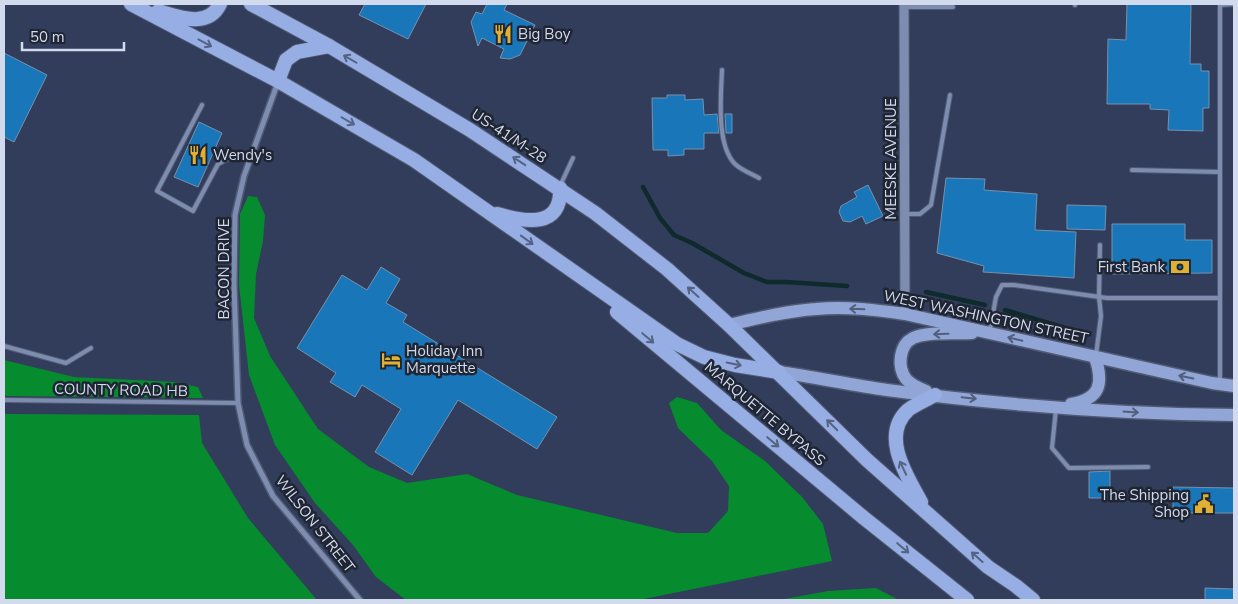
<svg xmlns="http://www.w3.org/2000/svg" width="1238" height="604" font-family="'Nunito Sans',sans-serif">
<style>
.forest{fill:#068b2f}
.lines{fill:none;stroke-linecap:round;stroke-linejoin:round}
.stream{stroke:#0f2a2d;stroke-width:4.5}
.building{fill:#1976b9;stroke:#7492ae}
.service-casing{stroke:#505b73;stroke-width:6}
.minor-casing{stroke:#505b73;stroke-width:8}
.tertiary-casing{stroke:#505b73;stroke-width:11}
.primary-casing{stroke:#505b73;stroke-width:15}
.trunk-casing{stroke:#505b73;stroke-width:16}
.service{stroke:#7e8daf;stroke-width:4}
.minor{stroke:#7e8daf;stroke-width:5}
.tertiary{stroke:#7e8daf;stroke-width:9}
.primary{stroke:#91a6d7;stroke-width:12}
.trunk{stroke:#97aee4;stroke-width:14}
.oneway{stroke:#556382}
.oneway2{stroke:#525f7c}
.labels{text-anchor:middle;stroke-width:5;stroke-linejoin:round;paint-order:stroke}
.poi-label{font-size:15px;fill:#d2daed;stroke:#1f2532;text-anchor:start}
.street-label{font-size:15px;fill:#d2daed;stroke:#1f2532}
</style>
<rect width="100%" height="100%" fill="#313d5b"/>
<g class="forest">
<path d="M248 196 257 197 265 215 263 241 256 274 254 318 270 356 318 429 369 467 407 483 467 474 517 495 677 533H708L728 511 729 486 712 461 678 428 669 403 677 397 697 403 721 430 765 461 802 497 823 524 832 561 639 600H406L376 577 353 545 315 503 275 445 249 375 239 285 240 214Z"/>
<path d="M4 360 74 377 175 382 198 387 203 398 4 396Z"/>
<path d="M4 414 199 415 202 443 248 518 317 600H4Z"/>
<path d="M876 588 899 600H779L828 591Z"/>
</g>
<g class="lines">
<g class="stream">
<path d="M643 187 660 218 674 235 692 243 744 273 767 282H786L847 286"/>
<path d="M926 292 985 305"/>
<path d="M1005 310 1079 332"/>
</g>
</g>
<g class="building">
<path d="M365 4H426L408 39 359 15Z"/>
<path d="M487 4H507L504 10 535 25 520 55 510 59 500 58 504 49 482 38 478 46 471 22 476 12 482 14Z"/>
<path d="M1127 4H1191L1190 64H1201V71H1209V108H1203V131L1168 130 1169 110 1150 109V104H1107L1108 39 1126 40Z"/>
<path d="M4 53 47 75 14 142 4 137Z"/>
<path d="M667 95H685V100L703 99 704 115 717 114 719 133H704V149H684V155L668 156V150H653L652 98H667Z"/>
<path d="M725 114H732V133H726Z"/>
<path d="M199 122 222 133 198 187 174 177Z"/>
<path d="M946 178 985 179 984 190 1037 194 1035 230 1076 232 1074 278 983 272 984 266 937 253Z"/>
<path d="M868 185 883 216 866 224 862 216 850 222 843 221 839 212 841 206 857 197 854 192Z"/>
<path d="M1067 205 1106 206 1105 230 1067 229Z"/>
<path d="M1112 224H1185V240H1212V273L1112 274Z"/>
<path d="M381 267 400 279 386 303 407 315 403 322 557 417 537 449 458 400 412 475 375 452 401 409 362 385 355 397 330 382 336 373 297 348 342 275 367 290Z"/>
<path d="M1110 471V498H1089V472Z"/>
<path d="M1173 487 1234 488V513H1173Z"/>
<path d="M1205 588 1234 589V600H1205Z"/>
</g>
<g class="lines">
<g class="service-casing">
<g id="service">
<path d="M1075 4V5"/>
<path d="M1220 4V381"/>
<path d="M1220 5 1234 4"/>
<path d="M904 7H953"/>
<path d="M722 70C721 96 716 145 735 164 741 170 752 174 759 178"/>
<path d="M202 105 157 191 193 211 218 164 229 158 250 160"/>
<path d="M1132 170 1220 172"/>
<path d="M560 186 573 158"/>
<path d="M905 214H920L931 205 950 95"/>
<path d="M990 330 996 297 1002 285H1014L1107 298H1219"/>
<path d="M4 346 66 363 91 348"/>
<path d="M1096 355 1101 316 1099 297 1100 245"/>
<path d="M4 400 238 403"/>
<path d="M1056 409 1052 448 1069 468 1148 467"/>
</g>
</g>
<g class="minor-casing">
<path id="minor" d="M278 82 244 176 235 215 234 284 238 403 247 445 273 496 360 600"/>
</g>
<g class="tertiary-casing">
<path id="tertiary" d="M904 4 905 314"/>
</g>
<g class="primary-casing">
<g id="primary">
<path d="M729 325C758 318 787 311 816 309 846 306 876 310 905 314L1212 383 1234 386"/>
<path d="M779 372C815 377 851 385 887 390 1002 405 1119 414 1234 415"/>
<path d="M926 391C919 388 911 385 906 379 897 367 899 345 913 338 927 331 956 334 972 333"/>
<path d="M1071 404C1100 399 1104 384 1095 357"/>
</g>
</g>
<g class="trunk-casing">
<g id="trunk">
<path d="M131 4 278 81 414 160 677 344 704 357 735 365 779 372"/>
<path d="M251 4 329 46 470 130 595 213 667 269 729 325 867 460 988 567 1016 586 1033 600"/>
<path d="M158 11C179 17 208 29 220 4"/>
<path d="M278 81 286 60 297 52 329 46"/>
<path d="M497 214C524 222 562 229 560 188"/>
<path d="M617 312 864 518 967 600"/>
<path d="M921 502C907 476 880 436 908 410 916 404 926 400 935 395"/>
</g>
</g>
<use href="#service" class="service"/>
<use href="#minor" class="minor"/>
<use href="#tertiary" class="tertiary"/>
<use href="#primary" class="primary"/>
<use href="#trunk" class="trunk"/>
</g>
<defs><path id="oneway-shaft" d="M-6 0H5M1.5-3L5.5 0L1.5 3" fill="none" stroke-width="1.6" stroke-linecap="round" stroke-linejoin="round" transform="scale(1.25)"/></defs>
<g class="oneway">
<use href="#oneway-shaft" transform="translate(205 43) rotate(28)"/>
<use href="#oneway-shaft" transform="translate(350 59) rotate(-150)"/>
<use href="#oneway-shaft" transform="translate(348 121) rotate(30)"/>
<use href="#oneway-shaft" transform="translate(519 161) rotate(-147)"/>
<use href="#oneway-shaft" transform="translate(527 240) rotate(36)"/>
<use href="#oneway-shaft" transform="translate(693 292) rotate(-138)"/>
<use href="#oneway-shaft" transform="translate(648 338) rotate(40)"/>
<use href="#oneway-shaft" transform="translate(734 364) rotate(12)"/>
<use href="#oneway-shaft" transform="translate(832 425) rotate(-135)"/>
<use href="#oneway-shaft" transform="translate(773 442) rotate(40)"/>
<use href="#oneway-shaft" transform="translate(903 468) rotate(-115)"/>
<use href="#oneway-shaft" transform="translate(903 548) rotate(40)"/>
<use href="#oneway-shaft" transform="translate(977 557) rotate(-138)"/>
</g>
<g class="oneway2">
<use href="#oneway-shaft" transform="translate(857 309) rotate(-178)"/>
<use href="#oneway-shaft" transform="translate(941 334) rotate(178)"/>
<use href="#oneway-shaft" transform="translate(1015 339) rotate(-167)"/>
<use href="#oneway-shaft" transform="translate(1186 377) rotate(-168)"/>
<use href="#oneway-shaft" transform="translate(969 398) rotate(6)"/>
<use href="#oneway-shaft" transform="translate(1131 412) rotate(4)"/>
</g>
<defs>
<g id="restaurant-bare" transform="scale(1.5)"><path d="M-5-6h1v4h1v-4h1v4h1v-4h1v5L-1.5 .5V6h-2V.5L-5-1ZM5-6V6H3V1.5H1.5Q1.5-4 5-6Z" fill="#e0b034" stroke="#1f2532" stroke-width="2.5" paint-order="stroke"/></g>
<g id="bank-bare" transform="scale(1.5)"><path d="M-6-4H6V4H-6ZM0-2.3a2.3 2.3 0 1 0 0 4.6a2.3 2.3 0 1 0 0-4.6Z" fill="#e0b034" stroke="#1f2532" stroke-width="2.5" paint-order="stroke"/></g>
<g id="hotel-bare" transform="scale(1.5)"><path d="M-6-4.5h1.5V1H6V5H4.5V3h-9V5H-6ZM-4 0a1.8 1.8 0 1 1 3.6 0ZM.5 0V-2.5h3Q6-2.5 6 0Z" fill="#e0b034" stroke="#1f2532" stroke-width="2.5" paint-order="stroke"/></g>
<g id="civic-bare" transform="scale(1.5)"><path d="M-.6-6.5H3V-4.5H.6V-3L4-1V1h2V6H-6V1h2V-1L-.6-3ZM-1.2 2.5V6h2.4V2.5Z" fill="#e0b034" stroke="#1f2532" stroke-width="2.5" paint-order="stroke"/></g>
</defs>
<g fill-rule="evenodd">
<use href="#restaurant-bare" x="503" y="34"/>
<use href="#restaurant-bare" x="198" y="155"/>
<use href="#bank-bare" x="1180" y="267"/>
<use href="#hotel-bare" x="391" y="360"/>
<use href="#civic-bare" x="1204" y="504"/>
</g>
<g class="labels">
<g class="poi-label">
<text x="518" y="39">Big Boy</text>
<text x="213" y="160">Wendy's</text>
<text x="1165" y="272" text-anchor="end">First Bank</text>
<text x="406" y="356">Holiday Inn<tspan x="406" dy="17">Marquette</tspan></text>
<text x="1189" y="500" text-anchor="end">The Shipping<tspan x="1189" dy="17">Shop</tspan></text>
</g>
<g class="street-label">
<text transform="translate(509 136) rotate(33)" y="5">US-41/M-28</text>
<text transform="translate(891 159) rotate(-90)" y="5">MEESKE AVENUE</text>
<text transform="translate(224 269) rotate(-90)" y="5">BACON DRIVE</text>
<text transform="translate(986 317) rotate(12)" y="5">WEST WASHINGTON STREET</text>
<text transform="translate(121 390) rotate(1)" y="5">COUNTY ROAD HB</text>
<text transform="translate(765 414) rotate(40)" y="5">MARQUETTE BYPASS</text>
<text transform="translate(315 524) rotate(52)" y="5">WILSON STREET</text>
</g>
</g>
<rect width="1238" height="604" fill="none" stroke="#d2daed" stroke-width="10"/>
<path d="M22 42v8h102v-8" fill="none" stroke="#d2daed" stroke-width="2.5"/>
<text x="30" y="42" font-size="15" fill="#d2daed" stroke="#1f2532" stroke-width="4" paint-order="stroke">50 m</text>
</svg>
